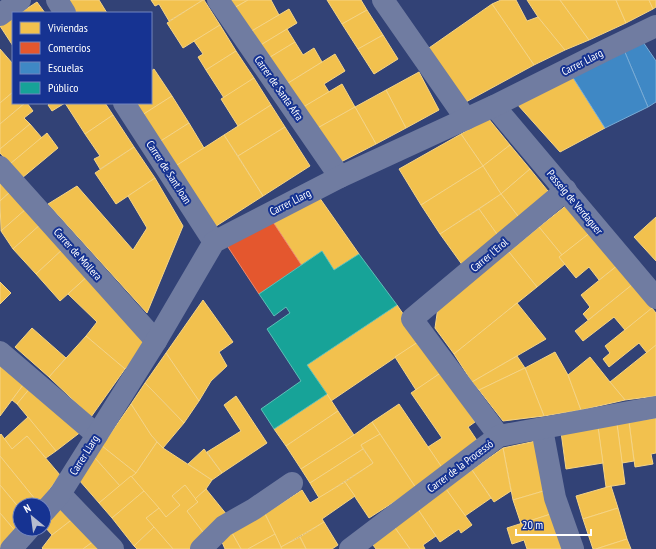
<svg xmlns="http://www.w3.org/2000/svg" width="656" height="549" font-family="'PT Sans Narrow',sans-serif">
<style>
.homes{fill:#f2c14e;stroke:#f6d483}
.shops{fill:#e4572e;stroke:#ec896d}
.schools{fill:#3f88c5;stroke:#79acd6}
.public{fill:#17a398;stroke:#5dbfb7}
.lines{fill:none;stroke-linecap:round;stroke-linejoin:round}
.street{stroke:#707ca1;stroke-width:22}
.labels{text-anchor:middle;stroke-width:4;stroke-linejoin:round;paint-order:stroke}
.street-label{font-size:11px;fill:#fff;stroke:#163392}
</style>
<rect width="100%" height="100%" fill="#324276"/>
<g class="homes">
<path d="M65 0H99L107 13H73Z"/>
<path d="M151 0H203L169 21 159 4 155 6Z"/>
<path d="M203 0H204L220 25 183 48 167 23Z"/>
<path d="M229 0H248L234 8Z"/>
<path d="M248 0H271L279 15 250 32 234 8Z"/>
<path d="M327 0H361L367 10 342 24Z"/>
<path d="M501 0H516L527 21 538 17 565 50 534 65 492 4Z"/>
<path d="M527 0H560L589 40 565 50 538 17Z"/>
<path d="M560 0H616L626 23 589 40Z"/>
<path d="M616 0H649L653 9 626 23Z"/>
<path d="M649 0H656V7L653 9Z"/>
<path d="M37 2 45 13H20Z"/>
<path d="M492 4 534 65 464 103 426 50Z"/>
<path d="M289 9 297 23 259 46 250 32Z"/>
<path d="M367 10 383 35 358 49 342 24Z"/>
<path d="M13 18V46L0 26Z"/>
<path d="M220 25 236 51 206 70 198 57 203 54 194 41Z"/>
<path d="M287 29 295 42 267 59 259 46Z"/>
<path d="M383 35 398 59 374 74 358 49Z"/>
<path d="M295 42 303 55 314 48 322 62 285 85 267 59Z"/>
<path d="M0 49 13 64V92L0 103Z"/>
<path d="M236 51 254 78 224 98 206 70Z"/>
<path d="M335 54 345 71 324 84 329 92 300 109 285 85Z"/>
<path d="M154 69 172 96 139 117 130 103H151V71Z"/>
<path d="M419 72 439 110 406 128 386 90Z"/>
<path d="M572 76 605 128 560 152 517 104Z"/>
<path d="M254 78 271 105 238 126 221 99Z"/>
<path d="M342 84 355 107 314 130 300 109Z"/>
<path d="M386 90 406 128 376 144 355 107Z"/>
<path d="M13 92V103H25L0 124V103Z"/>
<path d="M172 96 189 123 156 144 139 117Z"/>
<path d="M25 103H27L33 111 24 118 30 124 0 149V124Z"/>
<path d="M50 103H65L52 111 48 105Z"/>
<path d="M65 103H105L113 115 85 134Z"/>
<path d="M271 105 285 127 238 156 224 135Z"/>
<path d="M355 107 376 144 337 164 314 130Z"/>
<path d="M113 115 134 147 100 169 94 159 100 156 85 134Z"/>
<path d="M488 118 510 145 483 166 461 134Z"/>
<path d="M189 123 204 148 171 169 156 144Z"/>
<path d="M30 124 42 138 10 164 0 153V149Z"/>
<path d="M285 127 310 166 263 196 238 156Z"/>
<path d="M47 133 58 148 22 178 10 164Z"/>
<path d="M461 134 483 166 421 205 399 169Z"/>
<path d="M224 135 263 196 210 230 171 169Z"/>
<path d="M510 145 530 169 501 194 483 166Z"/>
<path d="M134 147 155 178 116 204 95 173Z"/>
<path d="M483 166 501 194 440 234 421 205Z"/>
<path d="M530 169 552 196 521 220 501 194Z"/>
<path d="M155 178 183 226 147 313 48 204 77 186 133 250 147 228 128 196Z"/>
<path d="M0 180 10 192 0 201Z"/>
<path d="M10 192 26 209 1 231 0 201Z"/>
<path d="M501 194 521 220 499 237 479 209Z"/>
<path d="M319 197 359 254 334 270 322 251 302 266 269 216Z"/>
<path d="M568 204 591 232 562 255 539 227Z"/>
<path d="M26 209 41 224 13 249 1 231Z"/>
<path d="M479 209 499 237 463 266 440 234Z"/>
<path d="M656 217V261L634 237Z"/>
<path d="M41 224 64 248 36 274 13 249Z"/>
<path d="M539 227 562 255 559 257 565 264 537 287 509 252Z"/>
<path d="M591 232 618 265 599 280 589 267 576 278 559 257Z"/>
<path d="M64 248 89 275 60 301 36 274Z"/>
<path d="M509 252 537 287 454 354 435 328 438 307Z"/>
<path d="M618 265 633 284 588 320 583 314 590 307 581 295Z"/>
<path d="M89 275 153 340 125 369 86 336 97 322 68 294Z"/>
<path d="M0 282 11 293 0 304Z"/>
<path d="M633 284 652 308 625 330 614 317 583 341 575 331Z"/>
<path d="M203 300 233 342 219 352 227 366 211 381 199 401 166 353Z"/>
<path d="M517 303 546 339 472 382 454 354Z"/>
<path d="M397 305 421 340 331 401 307 365Z"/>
<path d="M652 308 656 313V345L647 353 639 343 609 367 603 359 610 353 605 346Z"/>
<path d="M32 328 66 358 49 377 15 347Z"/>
<path d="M86 336 125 369 91 417 49 377Z"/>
<path d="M421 340 442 372 416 390 395 357Z"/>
<path d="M656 345V396L625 400 610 382Z"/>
<path d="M555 352 568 375 581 410 544 416 525 368Z"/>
<path d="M166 353 199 401 184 423 145 383Z"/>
<path d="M517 356 525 368 479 390 472 382Z"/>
<path d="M0 357 26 381 0 416Z"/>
<path d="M590 357 610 382 625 400 581 410 568 375Z"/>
<path d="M525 368 544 416 503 421 479 390Z"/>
<path d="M442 372 475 422 468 427 480 445 443 469 428 447 442 438 411 393Z"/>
<path d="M26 381 31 387 17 404 12 400Z"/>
<path d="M145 383 184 423 163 448 151 435 131 404Z"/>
<path d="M31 387 82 431 56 451 17 404Z"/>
<path d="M327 394 338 411 286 446 274 429Z"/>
<path d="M236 396 267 443 222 473 207 452 241 431 224 405Z"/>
<path d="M131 404 151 435 157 442 136 473 102 446Z"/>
<path d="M399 404 443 469 416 488 372 422Z"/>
<path d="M338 411 354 435 301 469 286 446Z"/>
<path d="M28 417 56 451 46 458 27 436 12 449 4 439Z"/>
<path d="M656 418V453L651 454 653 464 635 467 629 422Z"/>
<path d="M372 422 380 434 361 445 363 449 310 483 301 469 354 435Z"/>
<path d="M629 422 634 461 622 463 617 424Z"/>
<path d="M617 424 625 484 606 487 598 427Z"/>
<path d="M598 427 603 463 566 469 561 432Z"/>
<path d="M1 434 12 449 27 436 60 475 39 504 0 456V435Z"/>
<path d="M380 434 416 488 369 518 345 482 373 463 361 445Z"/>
<path d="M536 441 547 490 513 500 503 448Z"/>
<path d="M157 442 163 448 212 480 206 489 195 499 185 485 172 496 180 505 166 517 131 476 136 473Z"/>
<path d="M102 446 136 473 120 486 94 457Z"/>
<path d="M503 448 511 491 494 502 472 470Z"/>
<path d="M204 449 222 473 212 480 188 464Z"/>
<path d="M363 449 373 463 319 498 310 483Z"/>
<path d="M0 456 39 504 38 505H20V509L0 485Z"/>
<path d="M94 457 120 486 99 503 79 480Z"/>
<path d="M472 470 491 498 465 516 446 489Z"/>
<path d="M131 476 144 491 112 518 99 503Z"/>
<path d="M345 482 355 496 322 519 324 522 281 547 265 514 302 490 310 503Z"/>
<path d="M0 485 20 509V526L16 532 0 513Z"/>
<path d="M185 485 198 502 187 511 206 536 191 549H173L146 518 159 508 166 517 180 505 172 496Z"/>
<path d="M611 486 618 508 583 519 576 496Z"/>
<path d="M206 489 227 515 206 536 187 511 198 502 195 499Z"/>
<path d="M446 489 472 525 461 533 459 529 440 542 417 508Z"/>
<path d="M547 490 554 513 521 524 513 500Z"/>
<path d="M144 491 159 508 146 518 154 527 134 546 112 518Z"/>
<path d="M62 502 74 518 52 535 45 527Z"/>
<path d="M417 508 436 536 423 545 425 549H410L393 525Z"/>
<path d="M618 508 627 539 596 549H593L583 519Z"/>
<path d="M0 513 16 532 1 549H0Z"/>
<path d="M554 513 565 549H527L524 540 512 544 507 528Z"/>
<path d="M265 514 275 534 248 549H241L232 533Z"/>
<path d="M74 518 94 541 83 549H43L42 548 52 535Z"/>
<path d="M324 522 338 545 332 549H306L300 537Z"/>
<path d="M393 525 410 549H376L370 541Z"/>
<path d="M154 527 173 549H137L134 546Z"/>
<path d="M232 533 241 549H225L222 542Z"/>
<path d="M275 534 282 549H248Z"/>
<path d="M300 537 306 549H282L281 547Z"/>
<path d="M627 539 631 549H596Z"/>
<path d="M94 541 100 549H83Z"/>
</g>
<path class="shops" d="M269 216 302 266 259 294 226 244Z"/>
<g class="schools">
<path d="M643 42 656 61V102L648 107 624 50Z"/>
<path d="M624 50 648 107 605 128 572 76Z"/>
</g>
<path class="public" d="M322 251 334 270 359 254 397 305 307 365 327 394 274 429 261 409 301 381 267 329 290 313 286 307 274 316 259 294Z"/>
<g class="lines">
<g class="street">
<path d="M57 0 65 13"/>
<path d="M218 0 340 177"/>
<path d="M383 0 466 119"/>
<path d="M0 15 20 0"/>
<path d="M124 103 214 242"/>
<path d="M494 106 656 298"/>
<path d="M0 167 156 341"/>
<path d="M0 352 97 435"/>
<path d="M542 429 555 498 573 549"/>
<path d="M499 436 412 319 566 190"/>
<path d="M60 494 113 549"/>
<path d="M44 512 60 494 156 341 214 242 340 177 494 106 608 49 656 26"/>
<path d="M11 549 29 529"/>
<path d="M201 549 224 526 254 509 292 483"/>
<path d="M350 549 499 436 656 407"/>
</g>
</g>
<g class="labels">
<g class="street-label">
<text transform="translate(582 62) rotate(-27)" y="4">Carrer Llarg</text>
<text transform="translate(279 88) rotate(55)" y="4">Carrer de Santa Afra</text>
<text transform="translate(169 172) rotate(57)" y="4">Carrer de Sant Joan</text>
<text transform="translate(290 202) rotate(-27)" y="4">Carrer Llarg</text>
<text transform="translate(575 202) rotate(50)" y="4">Passeig de Verdaguer</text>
<text transform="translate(78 254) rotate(48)" y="4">Carrer de Mollera</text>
<text transform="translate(489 255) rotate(-40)" y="4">Carrer l'Erol</text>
<text transform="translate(84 455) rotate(-58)" y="4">Carrer Llarg</text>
<text transform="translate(460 466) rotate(-37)" y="4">Carrer de la Processó</text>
</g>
</g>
<rect x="12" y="12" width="140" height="92" fill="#163392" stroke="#7385be"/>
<rect x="20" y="22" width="20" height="12" fill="#f2c14e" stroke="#7385be"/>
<text x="48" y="32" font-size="12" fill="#ffffff">Viviendas</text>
<rect x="20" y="42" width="20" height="12" fill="#e4572e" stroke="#7385be"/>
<text x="48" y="52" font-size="12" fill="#ffffff">Comercios</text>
<rect x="20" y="62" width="20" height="12" fill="#3f88c5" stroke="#7385be"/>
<text x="48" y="72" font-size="12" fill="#ffffff">Escuelas</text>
<rect x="20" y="82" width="20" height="12" fill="#17a398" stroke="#7385be"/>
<text x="48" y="92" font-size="12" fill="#ffffff">Público</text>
<g transform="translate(32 517) rotate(331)"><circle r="19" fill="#163392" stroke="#7385be"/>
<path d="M0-3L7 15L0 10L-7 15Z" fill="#b7bdcf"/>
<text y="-6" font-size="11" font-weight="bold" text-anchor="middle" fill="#ffffff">N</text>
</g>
<path d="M516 529v6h75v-6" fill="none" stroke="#ffffff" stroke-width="2"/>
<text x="522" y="529" font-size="12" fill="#ffffff" stroke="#163392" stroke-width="3" paint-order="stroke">20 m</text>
</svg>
